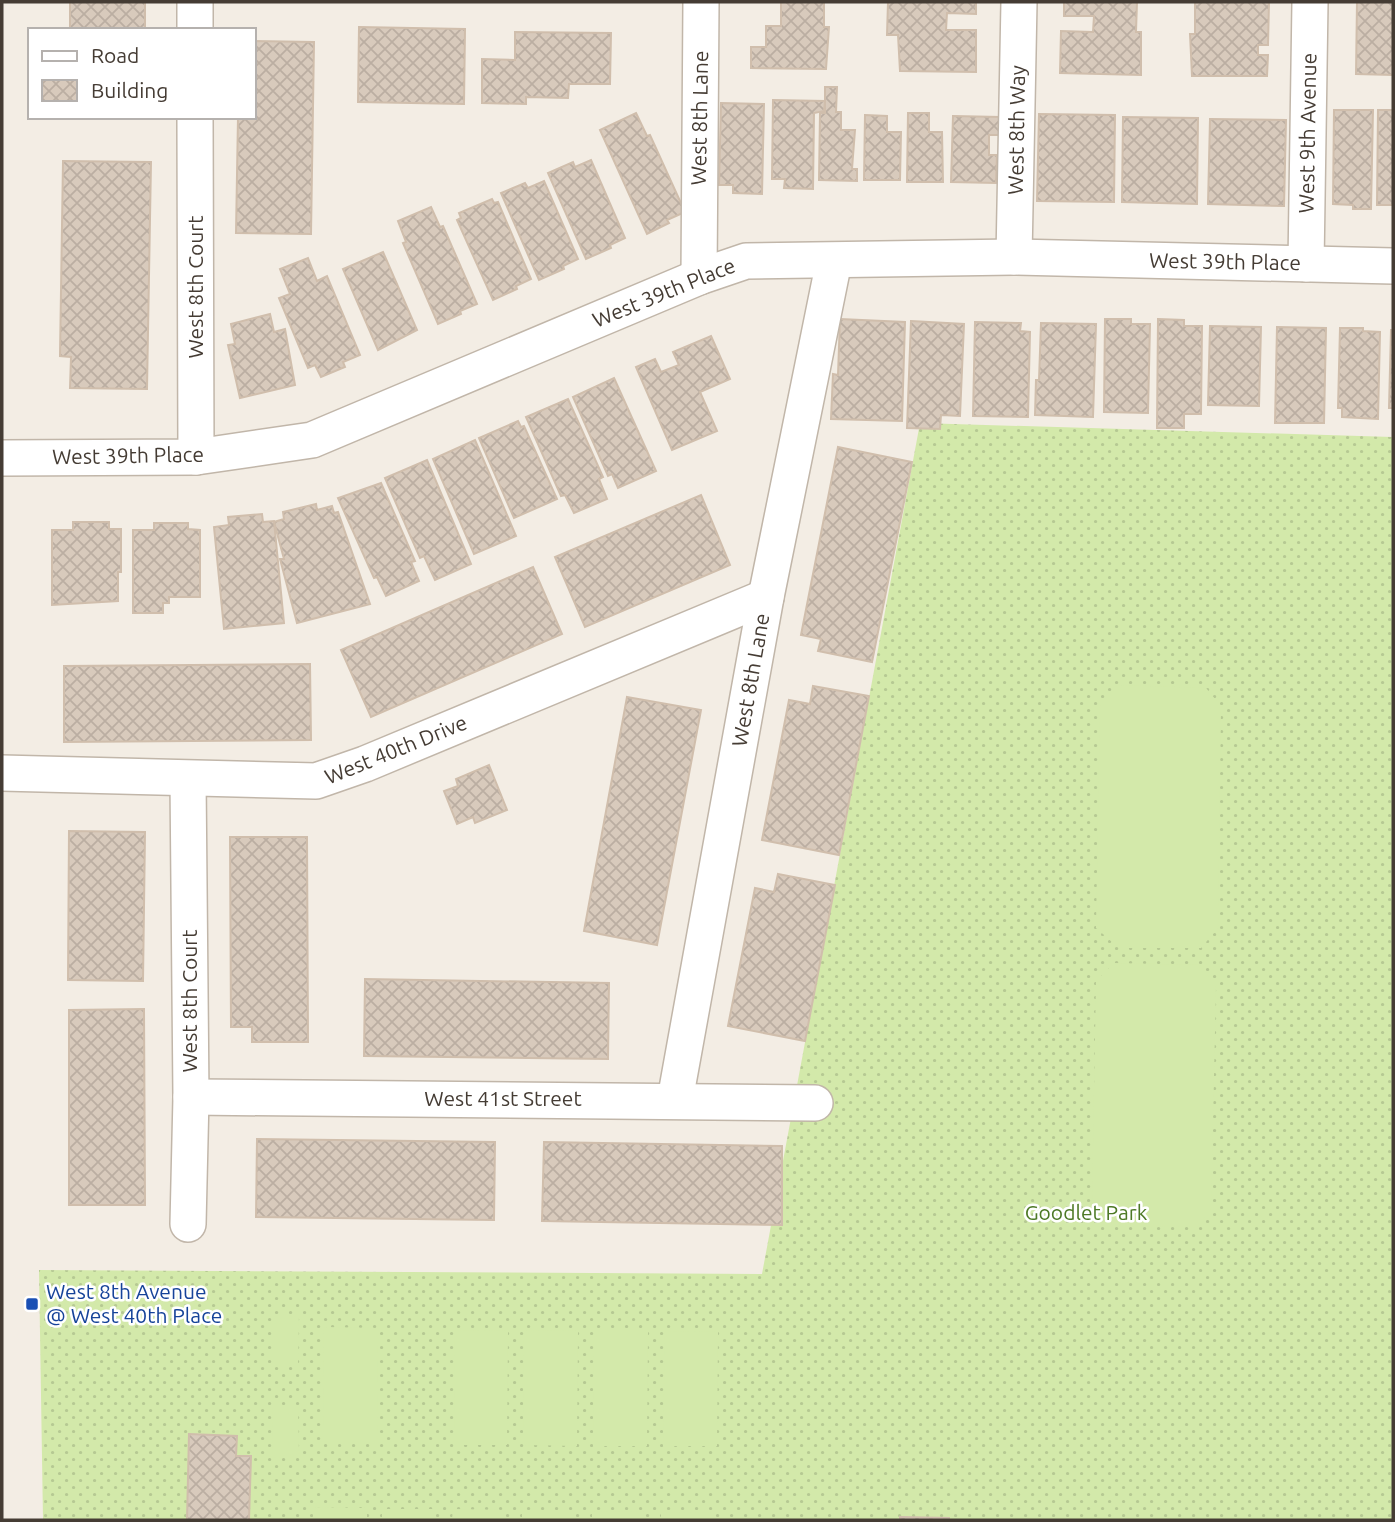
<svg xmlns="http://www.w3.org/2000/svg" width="1395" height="1522" font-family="Ubuntu,sans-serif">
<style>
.grass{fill:url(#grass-dots)}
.pitch{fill:#d3e9aa}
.building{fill:url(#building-cross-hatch);stroke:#d0beac;stroke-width:2}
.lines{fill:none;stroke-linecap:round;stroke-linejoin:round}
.minor-casing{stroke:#c1b6a9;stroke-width:38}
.minor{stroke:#fff;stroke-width:35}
.transit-dot{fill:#1a4fb4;stroke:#fff;stroke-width:2.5}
.labels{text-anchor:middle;stroke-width:5;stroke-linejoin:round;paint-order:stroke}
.street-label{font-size:21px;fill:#453c34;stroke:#fff}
.park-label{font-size:21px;fill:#4d7925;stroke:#fff}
.transit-label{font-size:21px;fill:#164399;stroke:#fff;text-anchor:start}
</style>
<defs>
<pattern id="grass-dots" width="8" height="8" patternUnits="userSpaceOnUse" patternTransform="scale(1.75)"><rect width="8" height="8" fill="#d3e9aa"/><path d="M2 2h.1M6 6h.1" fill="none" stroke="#b6c993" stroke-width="1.8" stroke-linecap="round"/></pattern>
<pattern id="building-cross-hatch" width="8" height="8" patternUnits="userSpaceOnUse" patternTransform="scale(1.75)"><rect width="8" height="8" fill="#d8cabc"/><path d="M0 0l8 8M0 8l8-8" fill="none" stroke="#bbaea2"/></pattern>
</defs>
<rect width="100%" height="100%" fill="#f3ede4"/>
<path class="grass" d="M920 423 1393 437V1520H43L39 1270 762 1274Z"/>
<g class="pitch">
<path d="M1119 685 1206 688 1221 706 1218 928 1201 948H1119L1096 928 1100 706Z"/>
<path d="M1114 963 1200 965 1216 987 1211 1209 1197 1227 1111 1226 1092 1208 1096 981Z"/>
<path d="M272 1314H299L298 1365H272Z"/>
<path d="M324 1327 378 1328 377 1442H323Z"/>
<path d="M455 1330 508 1331 507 1445H454Z"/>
<path d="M524 1330 578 1331 577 1446 523 1445Z"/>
<path d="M594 1331H648L647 1446H593Z"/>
<path d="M665 1331 718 1332 717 1446H663Z"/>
<path d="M273 1407H298L299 1458 272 1457Z"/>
<path d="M313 1507 367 1508V1520H313Z"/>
<rect x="382" y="1509" width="54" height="11"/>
<path d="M453 1509 506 1510 505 1520H452Z"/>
<rect x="522" y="1510" width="54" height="10"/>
<path d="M592 1511 646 1512 645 1520H592Z"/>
<path d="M661 1512 714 1513V1520H661Z"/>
</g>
<g class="building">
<rect x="70" y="2" width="75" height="28"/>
<path d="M781 2H824V27H829L826 69 751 68V47H766V26H781Z"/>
<path d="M888 2H976V14L947 13 946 30H976V72L900 71 898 35H887Z"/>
<path d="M1064 2H1137L1136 32H1141V75L1060 73 1061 31 1093 32 1094 16H1064Z"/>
<path d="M1195 2H1269L1268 45H1258V55H1268L1267 76H1192L1190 34H1195Z"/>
<path d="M1357 2H1393V75L1356 74Z"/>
<path d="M359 27 465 29 464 104 358 102Z"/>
<path d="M515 32 611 33 610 84H569L568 98 526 97V104L482 103V59L515 60Z"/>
<path d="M254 41 314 42 311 234 236 233 238 117H254Z"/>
<path d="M825 87H837L836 112H841V130H855L852 169H857V181L819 180 820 113H825Z"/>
<path d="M773 100 825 101 824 111 814 113 813 189 784 188 785 179H772Z"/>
<path d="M721 103 764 104 762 194 733 193V185H719Z"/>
<path d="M1334 110H1373L1371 209H1353V205L1333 204Z"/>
<path d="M1378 110H1393V205H1377Z"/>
<path d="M636 113 647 136 650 135 685 212 667 220 669 223 647 234 600 130Z"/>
<path d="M908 113H929V132H942L943 182H907Z"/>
<path d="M1039 114 1115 115 1114 202 1037 201Z"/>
<path d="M865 115 887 116V132H901L900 180H864Z"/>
<path d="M953 116 1000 117 999 135H989V155H997L996 183 951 182Z"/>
<path d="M1123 117 1198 118 1197 204 1122 202Z"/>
<path d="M1210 119 1286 120 1284 206 1208 204Z"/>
<path d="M591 160 625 238 610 245 611 248 586 259 548 173 573 162 575 167Z"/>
<path d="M63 161 151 162 147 389 70 388 71 357 60 356Z"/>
<path d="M544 181 578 259 563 266 564 269 539 280 501 193 525 183 528 188Z"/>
<path d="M492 199 494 203 498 202 531 279 516 286 517 289 493 300 457 220 461 218 459 213Z"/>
<path d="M431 207 440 227 443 226 477 304 460 311 461 314 438 324 403 243 406 242 398 221Z"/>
<path d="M383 252 417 330 378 350 343 269Z"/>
<path d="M308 258 317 281 327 276 360 355 343 362 345 367 321 377 315 365 308 368 279 298 290 294 280 269Z"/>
<path d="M270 314 274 332 285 329 295 385 240 398 228 345 235 344 231 324Z"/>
<path d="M840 319 905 322 902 421 831 419 833 374 838 375Z"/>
<path d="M1105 319H1131V324H1150L1148 413 1104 412Z"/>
<path d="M1158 319 1184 320V326H1202L1201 414H1184V428H1157Z"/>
<path d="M911 321 964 324 960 416 941 415 940 429 907 428Z"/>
<path d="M975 322 1021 323 1020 331 1030 332 1028 417 973 416Z"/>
<path d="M1041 323 1096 324 1093 417 1035 415 1036 380H1039Z"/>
<path d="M1210 326 1261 327 1259 406 1208 405Z"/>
<path d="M1277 327 1326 328 1324 423H1275Z"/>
<path d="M1340 328H1363V331L1380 332 1378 419 1342 417V408H1338Z"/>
<path d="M1391 330H1393V418V408H1389Z"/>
<path d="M711 336 730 379 700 392 717 431 672 450 636 367 655 359 661 372 679 365 673 352Z"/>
<path d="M614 378 656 471 618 488 612 474 608 476 573 397Z"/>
<path d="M568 399 603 477 599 479 607 499 574 513 565 495 561 496 526 417Z"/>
<path d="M518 421 521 427 524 426 557 499 514 518 479 438Z"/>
<path d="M475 440 516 536 474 554 433 459Z"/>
<path d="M838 447 912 462 872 662 818 651 821 639 801 635Z"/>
<path d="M427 460 471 564 435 580 424 556 420 558 385 478Z"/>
<path d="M381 483 415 561 411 562 419 581 386 596 377 577 374 578 338 498Z"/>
<path d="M701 495 730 565 585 627 555 557Z"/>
<path d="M316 504 317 510 332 506 334 513 338 512 370 604 297 623 280 559H284L274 522 284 519 283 512Z"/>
<path d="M262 514 263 522 274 521 284 623 224 629 214 527 229 525 228 517Z"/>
<path d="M73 522H109V529H121V572H118V601L52 605V530H73Z"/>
<path d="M154 523H188V529L200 530V597H169V603H163V613H133V530H154Z"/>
<path d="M533 567 562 634 371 717 341 650Z"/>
<path d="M310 664 311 740 64 742V666Z"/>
<path d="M813 686 869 696 839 855 762 840 789 700 810 704Z"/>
<path d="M627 697 701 710 657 945 584 931Z"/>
<path d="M489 765 507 810 475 823 473 817 457 824 444 791 458 786 456 779Z"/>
<path d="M69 831 145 832 143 981 68 980Z"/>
<path d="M230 837H307L308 1042H252V1027H231Z"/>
<path d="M778 874 835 885 805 1041 728 1026 755 888 774 892Z"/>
<path d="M365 979 609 983 608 1059 364 1056Z"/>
<path d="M144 1009 145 1205H69V1010Z"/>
<path d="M257 1139 495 1142 494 1220 256 1217Z"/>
<path d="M544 1142 782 1146V1225L542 1221Z"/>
<path d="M189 1434 237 1436 236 1456H251L249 1520H187Z"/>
<path d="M900 1517 949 1518V1520H900Z"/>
</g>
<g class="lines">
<g class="minor-casing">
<g id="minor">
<path d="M195 2V30"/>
<path d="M195 117 196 457"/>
<path d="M1014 257 1019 2"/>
<path d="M1306 264 1310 2"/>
<path d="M699 277 701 2"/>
<path d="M2 458 196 457 312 440 699 277 746 261 1014 257 1393 266"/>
<path d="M2 773 316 781 365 764 766 597"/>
<path d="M191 1097 815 1103"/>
<path d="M675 1100 766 597 834 261"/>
<path d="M188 1224 191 1097 188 779"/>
</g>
</g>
<use href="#minor" class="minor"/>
</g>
<rect class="transit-dot" x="25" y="1297" width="14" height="14" rx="3.5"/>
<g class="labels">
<g class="street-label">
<text transform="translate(700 118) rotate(-89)" y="7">West 8th Lane</text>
<text transform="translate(1017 130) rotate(-89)" y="7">West 8th Way</text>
<text transform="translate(1308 133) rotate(-89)" y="7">West 9th Avenue</text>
<text transform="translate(1225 262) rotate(1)" y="7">West 39th Place</text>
<text transform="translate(196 287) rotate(-90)" y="7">West 8th Court</text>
<text transform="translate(664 293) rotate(-22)" y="7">West 39th Place</text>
<text transform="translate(128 456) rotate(-1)" y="7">West 39th Place</text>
<text transform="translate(751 680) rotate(-80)" y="7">West 8th Lane</text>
<text transform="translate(396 750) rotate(-22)" y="7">West 40th Drive</text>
<text transform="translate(190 1001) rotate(-90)" y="7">West 8th Court</text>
<text x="503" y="1106">West 41st Street</text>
</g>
<g class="park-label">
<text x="1086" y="1220">Goodlet Park</text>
</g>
<g class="transit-label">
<text x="46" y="1299">West 8th Avenue<tspan x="46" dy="24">@ West 40th Place</tspan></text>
</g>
</g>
<rect width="1395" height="1522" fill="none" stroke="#453c34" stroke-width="7"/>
<rect x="28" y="28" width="228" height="91" fill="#ffffff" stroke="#b5b1ae" stroke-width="2"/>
<rect x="42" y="51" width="35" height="10" fill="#ffffff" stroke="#b5b1ae" stroke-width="2"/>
<text x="91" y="63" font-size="21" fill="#453c34">Road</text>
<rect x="42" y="80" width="35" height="21" fill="url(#building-cross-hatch)" stroke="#b5b1ae" stroke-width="2"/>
<text x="91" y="98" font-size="21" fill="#453c34">Building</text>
</svg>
